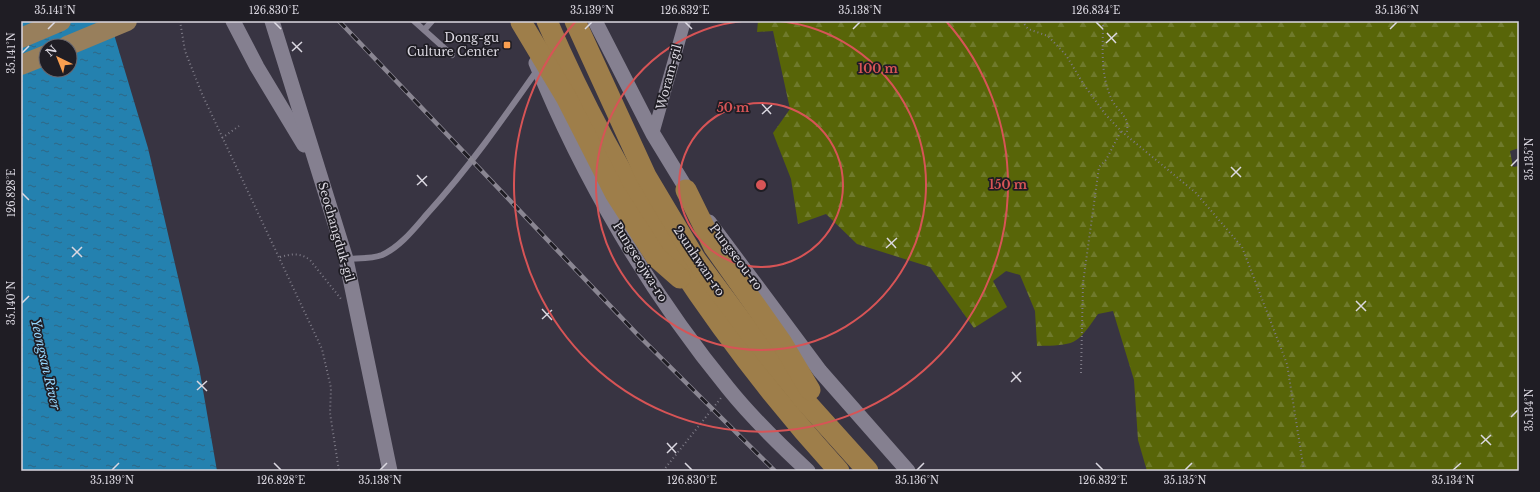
<svg xmlns="http://www.w3.org/2000/svg" width="1540" height="492" font-family="'Libre Baskerville',serif">
<style>
.forest{fill:url(#forest-firs)}
.water{fill:url(#water-ripples);fill-rule:evenodd}
.lines{fill:none;stroke-linecap:round;stroke-linejoin:round}
.path{stroke:#7e7b87;stroke-width:2;stroke-dasharray:1 3;stroke-linecap:butt}
.service{stroke:#858090;stroke-width:6}
.minor{stroke:#858090;stroke-width:12}
.tertiary{stroke:#858090;stroke-width:15}
.primary{stroke:#987f5c;stroke-width:20}
.trunk{stroke:#9e7e4a;stroke-width:21}
.rail-casing{stroke:#8a8692;stroke-width:4.5}
.rail{stroke:#1f1d24;stroke-width:3;stroke-dasharray:9;stroke-linecap:butt}
.ticks{fill:none;stroke:#dbd8e1;stroke-width:1.5}
.ring{fill:none;stroke:#d75456;stroke-width:2}
.poi-dot{fill:#fa9f50;stroke:#1f1d24;stroke-width:1.5}
.labels{text-anchor:middle;stroke-width:3.5;stroke-linejoin:round;paint-order:stroke}
.poi-label{font-size:12px;fill:#dbd8e1;stroke:#1f1d24;text-anchor:end}
.street-label{font-size:12px;fill:#dbd8e1;stroke:#1f1d24}
.water-label{font-size:13px;font-style:italic;fill:#95d5fb;stroke:#1f1d24}
.centre{fill:#d75456;stroke:#1f1d24;stroke-width:2}
.ring-label{font-size:12px;text-anchor:middle;font-weight:bold;fill:#d75456;stroke:#1f1d24;stroke-width:3.5;stroke-linejoin:round;paint-order:stroke}
.neatline{fill:none;stroke:#dbd8e1;stroke-width:1.5}
.ticks-label{font-size:10px;text-anchor:middle;fill:#dbd8e1}
</style>
<defs>
<pattern id="forest-firs" width="22" height="20" patternUnits="userSpaceOnUse"><rect width="22" height="20" fill="#586508"/><path d="M5 1l3.5 6h-7zM16 11l3.5 6h-7z" fill="#6f7a2c"/></pattern>
<pattern id="water-ripples" width="26" height="14" patternUnits="userSpaceOnUse"><rect width="26" height="14" fill="#2481af"/><path d="M2 4q2-2 4 0t4 0M15 11q2-2 4 0t4 0" fill="none" stroke="#306784"/></pattern>
</defs>
<rect width="100%" height="100%" fill="#383442"/>
<path class="forest" d="M758 21H1519V148L1510 151 1513 167 1519 166V471H1147L1138 440 1134 380 1113 311 1098 314C1076 346 1075 345 1037 346L1035 311 1020 275 1006 271 993 281 1007 307 974 328 930 267 857 244 826 214 798 224 791 179 773 133 790 109 773 31 757 32Z"/>
<path class="water" d="M21 21H110L148 148 199 367 217 471H21ZM46 46H70V70H46Z"/>
<g class="lines">
<g class="path">
<path d="M180 21 185 51 202 94 322 349 331 388 330 413 339 471"/>
<path d="M1022 21 1028 29 1048 36 1066 55 1084 85 1106 115 1121 131 1196 193 1242 247 1287 364 1304 471"/>
<path d="M1103 21C1103 48 1100 72 1111 98 1117 112 1132 116 1126 135"/>
<path d="M222 138 239 126"/>
<path d="M280 257C292 254 299 252 310 260L341 299"/>
<path d="M1081 373 1083 283 1099 167 1106 160 1121 131"/>
<path d="M663 471 721 398"/>
</g>
<g class="service">
<path d="M414 21 452 55"/>
<path d="M425 29 432 21"/>
<path d="M346 259C357 258 372 259 382 255 400 247 414 229 427 214 468 169 503 119 538 69"/>
</g>
<path class="minor" d="M653 134 685 21"/>
<g class="tertiary">
<path d="M233 21 257 67 304 145"/>
<path d="M272 21 346 259 390 471"/>
<path d="M595 21 653 134 692 198"/>
<path d="M536 63C582 177 650 293 728 388 752 418 780 445 808 471"/>
<path d="M709 222 820 371 908 471"/>
</g>
<g class="primary">
<path d="M21 38 61 21"/>
<path d="M67 46 127 21"/>
<path d="M21 65 46 55"/>
</g>
<g class="trunk">
<path d="M547 21C617 185 720 340 839 471"/>
<path d="M575 21 646 176 696 260 751 334 805 401 868 471"/>
<path d="M521 22 566 97 615 193 656 257 680 278"/>
<path d="M686 190 714 247 782 343 810 390"/>
</g>
<g class="rail-casing">
<path id="rail" d="M339 21 637 334 775 471"/>
</g>
<use href="#rail" class="rail"/>
</g>
<path class="ticks" d="M274 22 281 29M685 22 692 29M1096 22 1103 29M48 29 55 22M585 29 592 22M853 29 860 22M1390 29 1397 22M1107 33 1116 43M292 42 302 52M1106 43 1117 33M292 51 302 42M22 53 29 46M762 104 771 114M762 114 772 105M1511 166 1518 159M1231 167 1241 177M417 175 427 186M1231 177 1241 167M417 185 427 176M22 193 29 200M887 238 896 248M72 247 82 257M886 248 897 238M72 257 82 247M1356 301 1366 311M22 303 29 296M542 309 552 320M1356 311 1366 301M542 319 552 310M1012 372 1021 382M197 381 207 391M1011 382 1021 372M197 390 207 381M1511 417 1518 410M1481 435 1491 445M667 443 676 453M1481 444 1491 435M667 453 677 443M274 463 281 470M685 463 692 470M1096 463 1103 470M112 470 119 463M380 470 387 463M917 470 924 463M1185 470 1192 463M1453 470 1461 463"/>
<g class="ring">
<circle cx="761" cy="185" r="82"/>
<path d="M780 21A165 165 0 1 1 742 21"/>
<path d="M946 21A247 247 0 1 1 576 21"/>
</g>
<rect class="poi-dot" x="503" y="41" width="8" height="8" rx="2"/>
<g class="labels">
<g class="poi-label">
<text x="499" y="42">Dong-gu<tspan x="499" dy="14">Culture Center</tspan></text>
</g>
<g class="street-label">
<text transform="translate(669 77) rotate(-75)" y="4">Woram-gil</text>
<text transform="translate(336 232) rotate(74)" y="4">Seochangduk-gil</text>
<text transform="translate(736 257) rotate(53)" y="4">Pungseou-ro</text>
<text transform="translate(699 261) rotate(56)" y="4">2sunhwan-ro</text>
<text transform="translate(640 262) rotate(58)" y="4">Pungseojwa-ro</text>
</g>
<g class="water-label">
<text transform="translate(46 364) rotate(77)" y="5">Yeongsan River</text>
</g>
</g>
<circle cx="761" cy="185" r="6" class="centre"/>
<g class="ring-label">
<text x="878" y="73">100 m</text>
<text x="733" y="112">50 m</text>
<text x="1008" y="189">150 m</text>
</g>
<rect width="1540" height="492" fill="none" stroke="#1f1d24" stroke-width="44"/>
<g transform="translate(58 58) rotate(317)"><circle r="19" fill="#1f1d24" stroke="#6a6870"/>
<path d="M0-3L7 15L0 10L-7 15Z" fill="#fa9f50"/>
<text y="-6" font-size="11" font-weight="bold" text-anchor="middle" fill="#dbd8e1">N</text>
</g>
<rect x="22" y="22" width="1496" height="448" class="neatline"/>
<g class="ticks-label">
<text x="55" y="14">35.141°N</text>
<text x="274" y="14">126.830°E</text>
<text x="592" y="14">35.139°N</text>
<text x="685" y="14">126.832°E</text>
<text x="860" y="14">35.138°N</text>
<text x="1096" y="14">126.834°E</text>
<text x="1397" y="14">35.136°N</text>
<text transform="translate(11 53) rotate(-90)" y="4">35.141°N</text>
<text transform="translate(1529 159) rotate(-90)" y="4">35.135°N</text>
<text transform="translate(11 193) rotate(-90)" y="4">126.828°E</text>
<text transform="translate(11 303) rotate(-90)" y="4">35.140°N</text>
<text transform="translate(1529 410) rotate(-90)" y="4">35.134°N</text>
<text x="112" y="484">35.139°N</text>
<text x="281" y="484">126.828°E</text>
<text x="380" y="484">35.138°N</text>
<text x="692" y="484">126.830°E</text>
<text x="917" y="484">35.136°N</text>
<text x="1103" y="484">126.832°E</text>
<text x="1185" y="484">35.135°N</text>
<text x="1453" y="484">35.134°N</text>
</g>
</svg>
